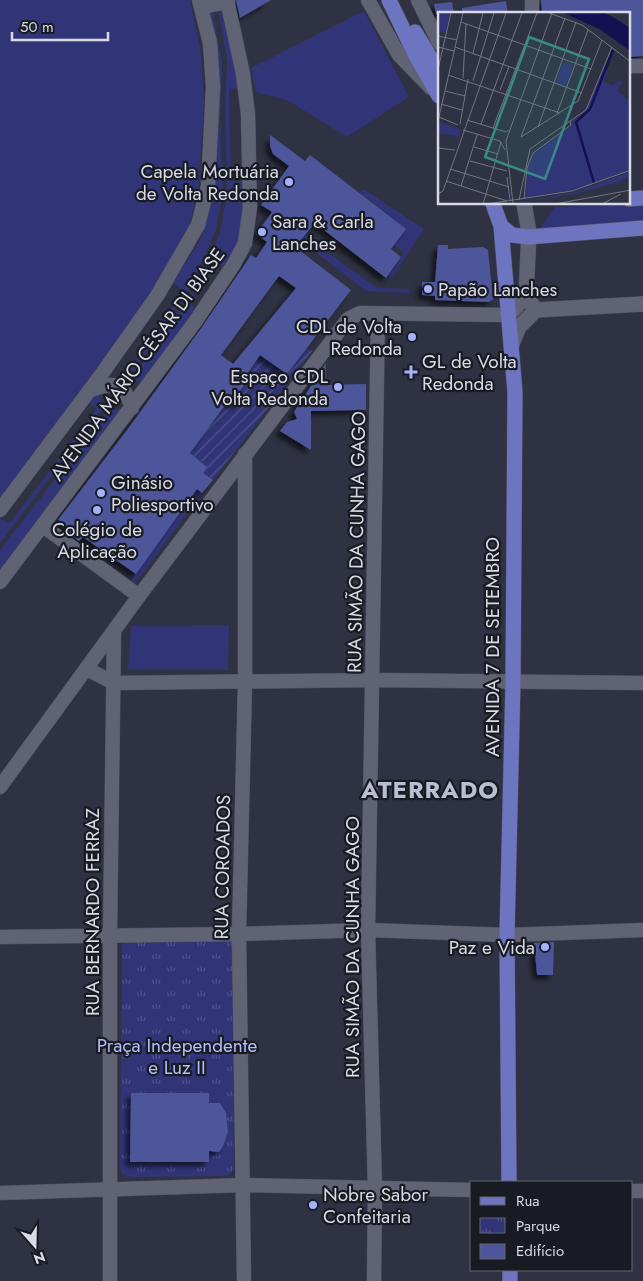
<svg xmlns="http://www.w3.org/2000/svg" width="643" height="1281" font-family="Jost,sans-serif">
<style>
.grass{fill:#313578}
.park{fill:url(#park-tufts)}
.garden{fill:url(#garden-furrows)}
.building{fill:#4d559b;fill-rule:evenodd;filter:url(#shadow)}
.lines{fill:none;stroke-linecap:round;stroke-linejoin:round}
.minor-casing{stroke:#4e505e;stroke-width:15}
.tertiary-casing{stroke:#4e505e;stroke-width:16}
.primary-casing{stroke:#4e505e;stroke-width:16}
.minor{stroke:#5f6374;stroke-width:14}
.tertiary{stroke:#5f6374;stroke-width:15}
.primary{stroke:#6d74c0;stroke-width:15}
.poi-dot{fill:#a5b1fc;stroke:#191b22;stroke-width:2}
.labels{text-anchor:middle;stroke-width:4.5;stroke-linejoin:round;paint-order:stroke}
.poi-label{font-size:19px;fill:#d8dae5;stroke:#191b22;text-anchor:start}
.street-label{font-size:19px;fill:#d8dae5;stroke:#191b22}
.park-label{font-size:19px;fill:#b3befa;stroke:#191b22}
.district-label{font-size:24px;font-weight:bold;letter-spacing:1px;fill:#babed2;stroke:#191b22}
.inset-river{fill:none;stroke:#151052;stroke-width:2.5}
.inset-road{fill:none;stroke:#737583;stroke-width:1}
.view{fill:#378a86;fill-opacity:0.15;stroke:#378a86;stroke-width:2.5}
.inset-edge{fill:none;stroke:#d8dae5;stroke-width:2.5}
</style>
<defs>
<pattern id="park-tufts" width="24" height="20" patternUnits="userSpaceOnUse" patternTransform="scale(1.25)"><rect width="24" height="20" fill="#313578"/><path d="M3 7l-1-3M5 7V3M7 7l1-3M15 17l-1-3M17 17v-4M19 17l1-3" fill="none" stroke="#4e528b"/></pattern>
<pattern id="garden-furrows" width="10" height="10" patternUnits="userSpaceOnUse" patternTransform="scale(1.25)"><rect width="10" height="10" fill="#313578"/><path d="M-1 1l2-2M0 10L10 0M9 11l2-2" fill="none" stroke="#4e528b"/></pattern>
<filter id="shadow"><feDropShadow dx="-4.5" dy="4.5" stdDeviation="2.5" flood-color="#0009"/></filter>
</defs>
<rect width="100%" height="100%" fill="#2f3242"/>
<g class="grass">
<path d="M0 0H190L201 53 204 104 198 191 187 234 148 298 0 499Z"/>
<path d="M218 7H222L240 88 229 89 231 181H245L241 239 224 267 213 260 188 303 198 310 143 384 133 377 191 294 220 234 227 194 225 114 227 60Z"/>
<path d="M212 9 222 63 220 121 223 193 215 233 188 292 130 375 127 374 184 291 173 283 202 237 209 208 208 11Z"/>
<path d="M364 11 409 97 347 137 287 100 256 92 251 68Z"/>
<path d="M363 189 424 229 392 278 389 275 404 253 394 245 406 229 360 193Z"/>
<path d="M643 203V228L539 230 555 207Z"/>
<path d="M304 236 377 288 409 289V293L366 291 300 240Z"/>
<path d="M98 393 104 407 0 543V518L9 524 97 409 88 402Z"/>
<path d="M125 408 0 571V550L108 411Z"/>
<path d="M197 489 202 493 135 583 131 580Z"/>
<path d="M229 625 228 670H128L131 626Z"/>
</g>
<path class="park" d="M231 937 234 944V1169L229 1175 221 1176 128 1177 122 1174 120 1167 122 945 127 938Z"/>
<path class="garden" d="M307 348 312 351 213 480 203 473 207 467 201 461 185 459 228 401 235 406 243 396 235 390 260 355 287 374Z"/>
<g class="building">
<path d="M236 0H271L240 18Z"/>
<path d="M541 0H643V56L629 57V14H542Z"/>
<path d="M506 1 508 14H462V8Z"/>
<path d="M452 2 454 14H436L434 4Z"/>
<path d="M270 135 305 161 310 155 406 229 391 249 401 257 386 278 315 223 295 247 351 290 287 374 260 355 241 383 244 385 239 392 243 396 235 406 228 401 190 453 207 467 203 473 213 480 202 493 197 489 136 574 83 537 79 541 66 532 69 528 58 520 127 430 202 327 251 255 256 258 267 242 256 234 272 212 261 205 289 166 273 154 270 146ZM279 276 296 288 233 364 221 355Z"/>
<path d="M438 245H448V249L483 247 488 250 493 299 489 302 435 300V296L422 295V282H435Z"/>
<path d="M326 363 325 385 366 384V410L311 411V450L280 431 287 422 297 419 294 412Z"/>
<path d="M554 942 553 975H537L534 943Z"/>
<path d="M131 1093H209V1103H220L226 1113 228 1132 223 1146 219 1152 209 1151V1162H130Z"/>
</g>
<g class="lines">
<g class="minor-casing">
<g id="minor">
<path d="M368 0 399 55 431 88"/>
<path d="M418 0 439 43"/>
<path d="M532 0V14"/>
<path d="M201 7 228 2"/>
<path d="M629 66H643"/>
<path d="M91 390C116 381 123 382 132 408"/>
<path d="M0 510 101 375 157 296 198 225 208 186 213 87 210 43 199 0"/>
<path d="M43 526 139 596"/>
<path d="M0 582 195 322 234 264 245 243 250 207 248 114 243 74 227 0"/>
<path d="M87 669 114 683 373 680 643 683"/>
<path d="M0 787 139 596 348 319 360 313 504 315 514 310 526 296"/>
<path d="M0 937 239 934 368 930 507 935 643 930"/>
<path d="M632 1191H643"/>
<path d="M0 1193 244 1185 472 1190"/>
<path d="M110 1281V934L114 633"/>
<path d="M244 1281 239 934 245 683V454"/>
<path d="M374 1281 375 1189 368 930 378 314"/>
</g>
</g>
<g class="tertiary-casing">
<g id="tertiary">
<path d="M524 204 529 232 526 296 536 310"/>
<path d="M512 344 519 327 536 310 643 304"/>
</g>
</g>
<g class="primary-casing">
<g id="primary">
<path d="M389 0 415 54 439 96"/>
<path d="M415 32 439 72"/>
<path d="M629 199 643 198"/>
<path d="M493 204 501 226 515 392 513 682 507 935 509 1182"/>
<path d="M501 226 512 235 528 237 643 228"/>
<path d="M510 1270V1281"/>
</g>
</g>
<use href="#minor" class="minor"/>
<use href="#tertiary" class="tertiary"/>
<use href="#primary" class="primary"/>
</g>
<g class="poi-dot">
<circle cx="289" cy="182" r="5"/>
<circle cx="262" cy="232" r="5"/>
<circle cx="428" cy="289" r="5"/>
<circle cx="412" cy="337" r="5"/>
<path d="M408.5 364.5h5v5h5v5h-5v5h-5v-5h-5v-5h5z"/>
<circle cx="338" cy="387" r="5"/>
<circle cx="101" cy="493" r="5"/>
<circle cx="97" cy="510" r="5"/>
<circle cx="545" cy="947" r="5"/>
<circle cx="313" cy="1205" r="5"/>
</g>
<g class="labels">
<g class="poi-label">
<text x="279" y="178" text-anchor="end">Capela Mortuária<tspan x="279" dy="22">de Volta Redonda</tspan></text>
<text x="272" y="228">Sara &amp; Carla<tspan x="272" dy="22">Lanches</tspan></text>
<text x="438" y="296">Papão Lanches</text>
<text x="402" y="333" text-anchor="end">CDL de Volta<tspan x="402" dy="22">Redonda</tspan></text>
<text x="422" y="368">GL de Volta<tspan x="422" dy="22">Redonda</tspan></text>
<text x="328" y="383" text-anchor="end">Espaço CDL<tspan x="328" dy="22">Volta Redonda</tspan></text>
<text x="111" y="489">Ginásio<tspan x="111" dy="22">Poliesportivo</tspan></text>
<text x="97" y="536" text-anchor="middle">Colégio de<tspan x="97" dy="22">Aplicação</tspan></text>
<text x="535" y="954" text-anchor="end">Paz e Vida</text>
<text x="323" y="1201">Nobre Sabor<tspan x="323" dy="22">Confeitaria</tspan></text>
</g>
<g class="street-label">
<text transform="translate(137 364) rotate(-54)" y="7">AVENIDA MÁRIO CÉSAR DI BIASE</text>
<text transform="translate(356 542) rotate(-89)" y="7">RUA SIMÃO DA CUNHA GAGO</text>
<text transform="translate(492 647) rotate(-90)" y="7">AVENIDA 7 DE SETEMBRO</text>
<text transform="translate(222 867) rotate(-89)" y="7">RUA COROADOS</text>
<text transform="translate(92 912) rotate(-90)" y="7">RUA BERNARDO FERRAZ</text>
<text transform="translate(352 947) rotate(-90)" y="7">RUA SIMÃO DA CUNHA GAGO</text>
</g>
<g class="park-label">
<text x="177" y="1052">Praça Independente<tspan x="177" dy="22">e Luz II</tspan></text>
</g>
<g class="district-label">
<text x="430" y="798">ATERRADO</text>
</g>
</g>
<g transform="translate(438 12)">
<rect width="192" height="192" fill="#2f3242"/>
<path d="M0 1H12L8 21 0 18ZM166 57 170 59 166 69 174 75 180 68 185 71 179 78 192 90V157L152 173 87 186 90 155 96 141 134 114V109L146 101ZM192 160V164L181 170 137 182 76 192 137 180Z" fill="#313578"/>
<path d="M163 69 181 76 175 77 173 83H166L159 100 144 116 156 156 152 158 138 111 152 98ZM150 163 154 172 134 178 101 183 100 172 110 181 115 172 137 165 146 167Z" fill="#313578"/>
<path d="M125 50 135 53 128 75 118 71ZM2 110 23 118 18 131 19 124 0 121Z" fill="#313578"/>
<path d="M126 1H167L175 5 192 16V39L163 18Z" fill="#151052"/>
<path class="inset-river" d="M156 171 138 110 152 97 175 38"/>
<path class="inset-road" d="M111 1 144 13 193 50M23 10 153 57M0 24 19 28M0 35 16 39M17 35 144 81M35 41 45 1M0 57 13 1M10 63 122 101M25 66 28 12M35 69 56 1M62 78 71 55M7 79 27 84M3 92 24 98M119 101 150 18M1 105 20 113M29 108 68 120 71 118M0 109 25 1M22 112 30 67M43 112 84 1M100 115 138 10M55 116 99 1M25 118 62 129 67 138M83 125 140 89 164 28M83 125 127 6M36 135 60 142M0 136 17 138M32 149 69 159M12 157 71 175M69 165 72 188M8 169 69 189M23 174 39 123M0 182 5 179 68 1M86 187 89 156 95 141 133 113 132 109M81 188 92 137 148 98 174 35M45 192 63 130M49 192 134 179 193 158M75 192 68 129 114 1M117 192 193 178M164 192 183 182"/>
<path class="view" d="M91 25 151 47 107 167 47 145Z"/>
<rect width="192" height="192" class="inset-edge"/>
</g>
<rect x="470" y="1181" width="162" height="90" fill="#191b22" stroke="#656770"/>
<rect x="480" y="1197" width="25" height="8" fill="#6d74c0" stroke="#656770"/>
<text x="516" y="1206" font-size="15" fill="#d8dae5">Rua</text>
<rect x="480" y="1218" width="25" height="15" fill="url(#park-tufts)" stroke="#656770"/>
<text x="516" y="1231" font-size="15" fill="#d8dae5">Parque</text>
<rect x="480" y="1244" width="25" height="15" fill="#4d559b" stroke="#656770"/>
<text x="516" y="1256" font-size="15" fill="#d8dae5">Edifício</text>
<g transform="translate(35 1246) rotate(160)" stroke="#191b22" stroke-width="4" paint-order="stroke">
<path d="M0-4L9 19L0 12L-9 19Z" fill="#d8dae5"/>
<text y="-8" font-size="14" font-weight="bold" text-anchor="middle" fill="#d8dae5">N</text>
</g>
<path d="M12 32v8h96v-8" fill="none" stroke="#d8dae5" stroke-width="2.5"/>
<text x="20" y="32" font-size="15" fill="#d8dae5" stroke="#191b22" stroke-width="4" paint-order="stroke">50 m</text>
</svg>
